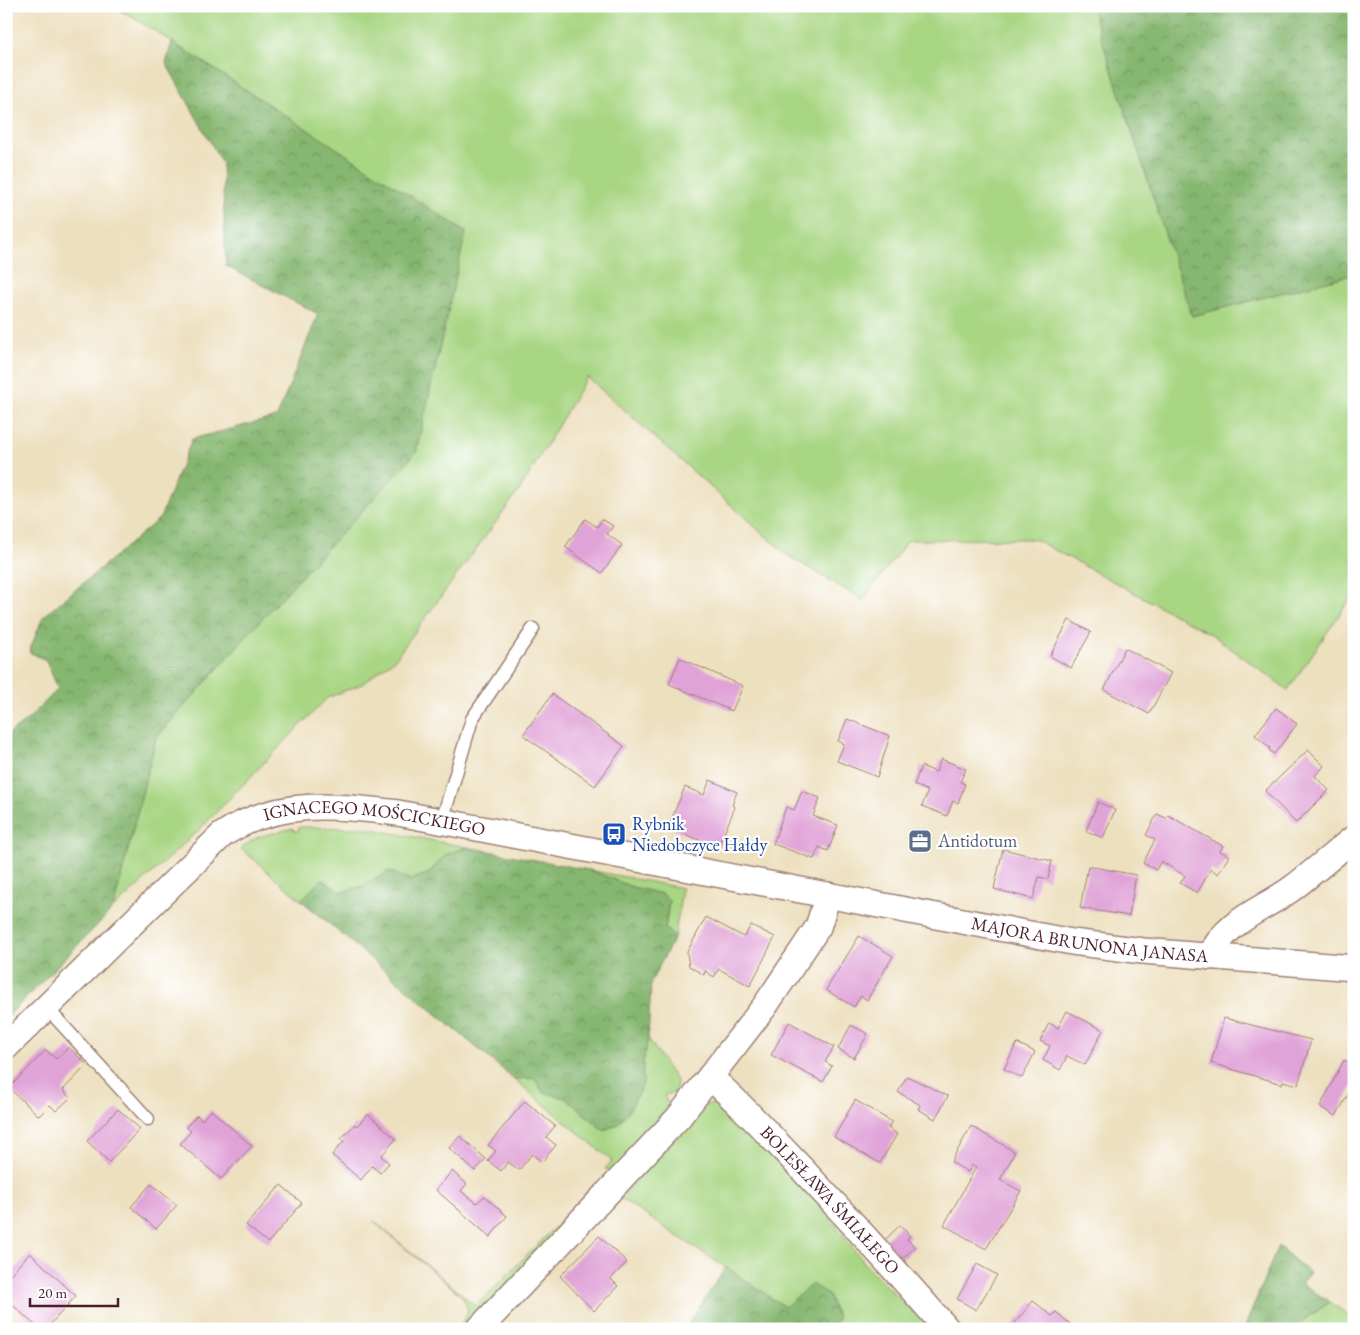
<svg xmlns="http://www.w3.org/2000/svg" width="1360" height="1335" font-family="'EB Garamond',serif">
<style>
.green{fill:#a8d683;stroke:#797a57}
.forest{fill:url(#forest-crowns);stroke:#686b4e}
.building{fill:#e0a3d8}
.lines{fill:none;stroke-linecap:round;stroke-linejoin:round}
.lane-casing{stroke:#9c8075;stroke-width:15}
.street-casing{stroke:#9c8075;stroke-width:28}
.lane{stroke:#fff;stroke-width:12}
.street{stroke:#fff;stroke-width:25}
.labels{text-anchor:middle;stroke-width:4.5;stroke-linejoin:round;paint-order:stroke}
.street-label{font-size:18px;fill:#4a1f2b;stroke:#fff}
.transit-label{font-size:18px;fill:#164399;stroke:#fff;text-anchor:start}
.service-label{font-size:18px;fill:#4e5e75;stroke:#fff;text-anchor:start}
</style>
<defs>
<pattern id="forest-crowns" width="20" height="18" patternUnits="userSpaceOnUse" patternTransform="scale(1.25)"><rect width="20" height="18" fill="#86b771"/><path d="M2 6a3 3 0 1 1 6 0M12 15a3 3 0 1 1 6 0" fill="none" stroke="#70945d"/></pattern>
</defs>
<rect width="100%" height="100%" fill="#fff"/>
<filter id="ink" filterUnits="userSpaceOnUse"><feTurbulence type="fractalNoise" baseFrequency=".02" numOctaves="2"/><feDisplacementMap in="SourceGraphic" scale="10" xChannelSelector="R" yChannelSelector="G"/><feConvolveMatrix kernelMatrix="1 2 1 2 8 2 1 2 1" color-interpolation-filters="sRGB"/></filter>
<filter id="wash" filterUnits="userSpaceOnUse"><feTurbulence type="fractalNoise" baseFrequency=".0096" numOctaves="4" result="noise"/><feDisplacementMap in="SourceGraphic" scale="20" xChannelSelector="R" yChannelSelector="G"/><feGaussianBlur stdDeviation="1.12" result="paint"/><feColorMatrix in="noise" values="0 0 0 0 0 0 0 0 0 0 0 0 0 0 0 0 0 1.4 0 .05"/><feComposite in="paint" operator="in"/></filter>
<g filter="url(#wash)">
<rect width="100%" height="100%" fill="#ede0bf"/>
<g class="green">
<path d="M113 6H1091L1192 316 1354 274V593L1288 690 1211 634 1034 539 908 540 863 600 787 555 587 377 521 488 395 659 362 684 327 698 200 829 113 909 156 738 259 622 466 233 155 31Z"/>
<path d="M299 827 366 828 467 847 445 855 429 873 411 880 389 872 363 886 341 892 322 879 301 900 240 848 258 837 293 828 294 831H298Z"/>
<path d="M589 870 682 888 675 936 665 929 669 901 662 894 632 887Z"/>
<path d="M648 1038 677 1082 675 1093 664 1095 672 1112 615 1172 605 1169 612 1161 514 1079 534 1078 543 1092 566 1098 603 1130 617 1125 630 1109 642 1084 643 1062Z"/>
<path d="M713 1104 726 1106 805 1185 868 1268 905 1305 918 1313 932 1329H926L923 1326 912 1329H829L838 1319 828 1295 785 1307 620 1198 704 1105Z"/>
<path d="M591 1187 601 1189 469 1329H454C468 1316 472 1313 462 1296L373 1221 476 1306 559 1223Z"/>
<path d="M1330 1302 1354 1319V1329H1291Z"/>
</g>
<g class="forest">
<path d="M1091 6H1354V274L1192 316Z"/>
<path d="M172 42 466 232 416 453 259 622 156 738 113 909 6 1018V736L28 719 58 689 46 660 29 652 43 617 160 518 192 439 277 417 318 314 226 266 222 163 166 63Z"/>
<path d="M467 847 589 870 632 887 662 894 669 900 665 929 675 936 651 982 648 1038 643 1062V1084L630 1109 617 1125 603 1130 566 1098 543 1092 534 1078 514 1079 301 900 322 879 341 892 363 886 389 871 411 880 429 873 445 855Z"/>
<path d="M1278 1246 1310 1273 1301 1283 1330 1302 1291 1329H1244Z"/>
<path d="M726 1267 785 1307 812 1284 828 1295 838 1319 829 1329H685Z"/>
</g>
<g id="blocks">
<g class="building">
<path d="M585 519 597 527 602 519 613 526 607 534 622 545 602 573 565 547Z"/>
<path d="M1069 620 1091 632 1071 668 1050 656Z"/>
<path d="M1125 648 1171 673 1149 714 1104 690Z"/>
<path d="M680 658 743 686 732 711 669 684Z"/>
<path d="M552 694 624 746 595 786 523 735Z"/>
<path d="M1276 708 1297 724 1274 754 1269 750 1270 748 1255 735Z"/>
<path d="M847 719 890 736 877 777 837 761 844 744 838 741Z"/>
<path d="M1308 750 1324 766 1315 776 1329 790 1296 823 1265 791Z"/>
<path d="M941 759 966 769 960 782 965 784 958 803 953 801 947 816 922 806 928 791 914 785 921 766 936 772Z"/>
<path d="M710 780 737 792 732 805 735 807 718 848 668 827 685 787 704 795Z"/>
<path d="M802 791 820 798 813 816 838 825 828 851 819 847 814 859 773 844 786 807 794 810Z"/>
<path d="M1098 802 1115 810 1103 838 1086 831Z"/>
<path d="M1157 814 1166 818 1168 815 1223 846 1220 851 1229 856 1218 874 1211 869 1197 893 1180 883 1185 876 1161 861 1156 870 1143 863 1155 840 1146 835Z"/>
<path d="M1003 849 1052 861 1048 879 1039 877 1033 899 994 889Z"/>
<path d="M1088 866 1136 875 1129 916 1080 908Z"/>
<path d="M706 917 744 937 751 925 775 937 750 986 719 969 714 977 705 971 704 975 689 966 687 952Z"/>
<path d="M859 936 893 956 867 1000 861 996 854 1007 826 990Z"/>
<path d="M1067 1011 1103 1030 1085 1065 1067 1056 1060 1070 1043 1060 1050 1046 1040 1041 1049 1023 1058 1028Z"/>
<path d="M1224 1018 1311 1040 1298 1085 1283 1081 1282 1084 1211 1063Z"/>
<path d="M789 1022 834 1047 825 1062 832 1066 823 1082 771 1055Z"/>
<path d="M851 1025 868 1034 854 1058 838 1049Z"/>
<path d="M1017 1043 1035 1052 1022 1078 1004 1069Z"/>
<path d="M69 1047 87 1065 63 1090 70 1098 56 1111 50 1105 39 1116 9 1088 46 1050 56 1059Z"/>
<path d="M1344 1060 1354 1065V1084L1336 1116 1320 1107Z"/>
<path d="M907 1076 948 1096 935 1119 918 1109 920 1105 898 1092Z"/>
<path d="M855 1100 892 1122 888 1128 897 1134 880 1163 834 1137Z"/>
<path d="M525 1101 555 1126 546 1137 556 1145 542 1162 532 1154 519 1170 508 1162 501 1171 488 1161 496 1151 488 1145Z"/>
<path d="M118 1109 140 1129 109 1162 87 1141Z"/>
<path d="M211 1110 252 1146 221 1179 180 1144 191 1131 186 1127 197 1115 202 1120Z"/>
<path d="M368 1114 396 1139 381 1156 389 1163 380 1173 372 1166 361 1180 332 1155 344 1141 341 1139 355 1124 357 1126Z"/>
<path d="M971 1126 1015 1152 1000 1180 1021 1191 986 1249 944 1225 976 1167 972 1165 968 1172 951 1162Z"/>
<path d="M460 1136 486 1159 475 1171 449 1148Z"/>
<path d="M452 1171 467 1184 461 1191 466 1195 477 1203 484 1196 507 1216 490 1237 436 1190Z"/>
<path d="M151 1184 177 1205 156 1229 131 1207Z"/>
<path d="M281 1185 302 1203 268 1243 246 1225Z"/>
<path d="M900 1225 910 1236 907 1239 915 1247 901 1260 885 1240Z"/>
<path d="M599 1236 627 1262 611 1279 618 1286 594 1311 560 1276Z"/>
<path d="M30 1253 76 1296 46 1329H39L6 1299V1279Z"/>
<path d="M977 1264 997 1275 976 1310 957 1299Z"/>
<path d="M1033 1301 1052 1316 1056 1312 1076 1329H1010Z"/>
</g>
</g>
</g>
<g filter="url(#ink)">
<use href="#blocks" fill-opacity="0" stroke="#9c8075" stroke-width="1"/>
<g class="lines">
<g class="lane-casing">
<g id="lane">
<path d="M442 821 472 719 533 629"/>
<path d="M46 1007 148 1119"/>
</g>
</g>
<g class="street-casing">
<g id="street">
<path d="M1210 957C1225 920 1265 909 1294 887 1315 871 1334 854 1354 838"/>
<path id="s1" d="M6 1047 222 835C275 799 337 805 398 813L1072 942 1143 951 1354 968"/>
<path id="s2" d="M710 1077C742 1105 771 1137 801 1168 851 1221 899 1274 947 1329"/>
<path d="M479 1329 678 1118 765 1006 818 927 828 895"/>
</g>
</g>
<use href="#lane" class="lane"/>
<use href="#street" class="street"/>
</g>
</g>
<defs>
<g id="bus-square" transform="scale(1.25)"><rect x="-9" y="-9" width="18" height="18" rx="4" fill="#1a4fb4" stroke="#fff"/><path d="M-5-6H5V4H4V6H2V4H-2V6H-4V4H-5ZM-3.5-4V0h7V-4ZM-3.5 1.2v1.5H-2V1.2ZM2 1.2v1.5H3.5V1.2Z" fill="#fff"/></g>
<g id="office-square" transform="scale(1.25)"><rect x="-9" y="-9" width="18" height="18" rx="4" fill="#5c6f8a" stroke="#fff"/><path d="M-6-3h4V-5.5h4V-3h4V5H-6ZM-1-4.5V-3h2v-1.5ZM-6 0V1H6V0Z" fill="#fff"/></g>
</defs>
<g fill-rule="evenodd">
<use href="#bus-square" x="614" y="834"/>
<use href="#office-square" x="920" y="841"/>
</g>
<g class="labels">
<g class="street-label">
<text dy="6" stroke="none"><textPath href="#s1" startOffset="461">IGNACEGO MOŚCICKIEGO</textPath></text>
<text dy="6" stroke="none"><textPath href="#s1" startOffset="1188">MAJORA BRUNONA JANASA</textPath></text>
<text dy="6" stroke="none"><textPath href="#s2" startOffset="172">BOLESŁAWA ŚMIAŁEGO</textPath></text>
</g>
<g class="transit-label">
<text x="632" y="830">Rybnik<tspan x="632" dy="21">Niedobczyce Hałdy</tspan></text>
</g>
<g class="service-label">
<text x="938" y="847">Antidotum</text>
</g>
</g>
<rect width="1360" height="1335" fill="none" stroke="#fff" stroke-width="25"/>
<path d="M30 1298v8h88v-8" fill="none" stroke="#4a1f2b" stroke-width="2.5"/>
<text x="38" y="1298" font-size="15" fill="#4a1f2b" stroke="#ffffff" stroke-width="4" paint-order="stroke">20 m</text>
</svg>
